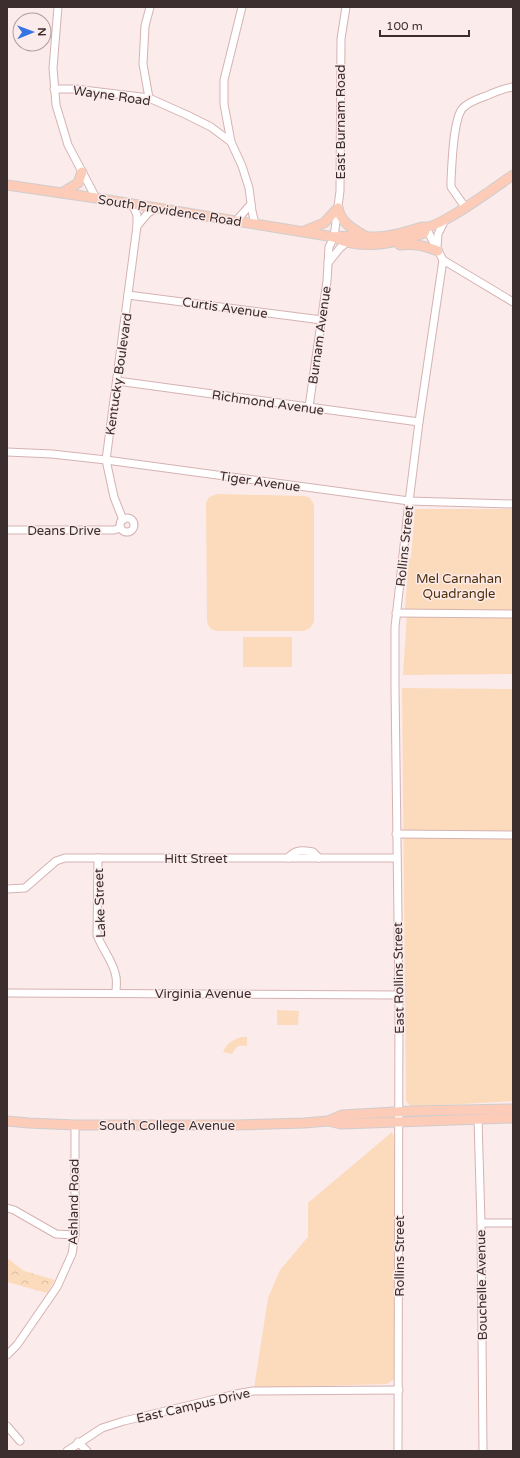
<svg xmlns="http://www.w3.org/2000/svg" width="520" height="1458" font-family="'Varela Round',sans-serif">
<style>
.green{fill:#fcdbbc}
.forest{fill:url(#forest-crowns)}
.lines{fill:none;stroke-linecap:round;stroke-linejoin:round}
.minor-casing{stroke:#d6b2b2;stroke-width:9}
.major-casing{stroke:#d0cdcd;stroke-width:11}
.minor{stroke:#fff;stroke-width:7}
.major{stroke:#fdccb9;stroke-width:9}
.labels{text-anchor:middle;stroke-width:3;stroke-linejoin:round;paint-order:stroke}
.street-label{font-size:13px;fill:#3c2e2e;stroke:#fbebeb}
.park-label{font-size:13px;fill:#51300a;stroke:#fbebeb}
</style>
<defs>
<pattern id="forest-crowns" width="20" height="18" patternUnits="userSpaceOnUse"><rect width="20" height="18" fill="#fcdbbc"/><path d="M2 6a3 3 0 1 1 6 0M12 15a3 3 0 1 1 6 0" fill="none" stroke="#d9bca2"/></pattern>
</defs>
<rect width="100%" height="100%" fill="#fbebeb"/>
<g class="green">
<path d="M217 494 305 496 310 498 314 505V622L310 628 304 631H217C211 630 208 627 207 621L206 503 209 497Z"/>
<path d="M415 509H513V674L403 675 407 613H404L405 607 409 558H411Z"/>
<rect x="243" y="637" width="49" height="30"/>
<path d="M402 688 513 689V1101L411 1107 406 1101Z"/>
<path d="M277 1010 299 1011 298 1025H277Z"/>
<path d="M241 1037H247V1046C239 1044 235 1047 232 1054L223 1052C226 1044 232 1040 241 1037Z"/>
<path d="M392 1132 395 1140 394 1379 387 1384 254 1388 268 1298 280 1270 308 1237V1203Z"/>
</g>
<path class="forest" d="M7 1258 24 1271 55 1280 47 1293 7 1282Z"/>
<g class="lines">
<g class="minor-casing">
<g id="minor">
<path d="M58 7 53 68 56 105 68 145 96 198"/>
<path d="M242 7 224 80V104L231 142 242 166 249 188 252 211 255 224"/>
<path d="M54 89H75L149 98 187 115 211 127 231 142"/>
<path d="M149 98 143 64 145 26 150 7"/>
<path d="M465 207 451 187V180C452 164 453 121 462 109 468 102 478 99 486 96 495 92 504 88 513 87"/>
<path d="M236 221 251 204"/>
<path d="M137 226 148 213 157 208"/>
<path d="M426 228 443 260 513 302"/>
<path d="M437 247 438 234 445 220"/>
<path d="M328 263 340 248 347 242"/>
<path d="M128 295 322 320"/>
<path d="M117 381 419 422"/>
<path d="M309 407 327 281 329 247 334 237 340 191 341 39 346 7"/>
<path d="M7 452 52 454 106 460 409 501 513 504"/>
<circle cx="127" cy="525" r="7"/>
<path d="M123 520 114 497 106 460 137 226V215L132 204"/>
<path d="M7 530H114L121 528"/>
<path d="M396 613 513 614"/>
<path d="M396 834 513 835"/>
<path d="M98 858 97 935C102 949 114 962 116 977 117 982 116 988 116 993"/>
<path d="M288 858C295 849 303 850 313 852L319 858"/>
<path d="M7 889 25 888 56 861 65 858H397"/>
<path d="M7 993 399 995"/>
<path d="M478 1119 481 1223 483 1451"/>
<path d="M7 1208 14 1210 56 1234 75 1235"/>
<path d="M481 1223H513"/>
<path d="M7 1355 17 1345 57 1287 72 1254 75 1235V1125"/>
<path d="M7 1426 20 1441"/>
<path d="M78 1442 87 1451"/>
<path d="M67 1451 102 1428 124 1421 236 1394 253 1391 399 1390"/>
<path d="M398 1451 399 995 395 687V627L408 510 419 422 443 260"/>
</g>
</g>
<g class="major-casing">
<g id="major">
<path d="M7 185 96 198 334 237C347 235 361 237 375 237 391 237 406 232 422 227 437 231 498 185 513 175"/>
<path d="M62 193 78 183 82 172"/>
<path d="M338 208C341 223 353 229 365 236"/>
<path d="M304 231 324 223 338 208"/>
<path d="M334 237C360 251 396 243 424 233L426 228"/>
<path d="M400 245C414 243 425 246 438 251"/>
<path d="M7 1121 29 1123 75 1125H235L304 1123 328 1121 342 1115 412 1111 513 1109"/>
<path d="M328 1121 341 1124 513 1118"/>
</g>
</g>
<use href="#minor" class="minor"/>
<use href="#major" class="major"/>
</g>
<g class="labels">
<g class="street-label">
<text transform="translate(112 95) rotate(8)" y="5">Wayne Road</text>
<text transform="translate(340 122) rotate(-90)" y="5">East Burnam Road</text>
<text transform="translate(170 210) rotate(9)" y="5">South Providence Road</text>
<text transform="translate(225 307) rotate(8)" y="5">Curtis Avenue</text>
<text transform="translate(319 335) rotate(-82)" y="5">Burnam Avenue</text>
<text transform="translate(118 374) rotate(-82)" y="5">Kentucky Boulevard</text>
<text transform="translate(268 402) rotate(8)" y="5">Richmond Avenue</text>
<text transform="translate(260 481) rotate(8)" y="5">Tiger Avenue</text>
<text x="64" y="535">Deans Drive</text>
<text transform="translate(404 546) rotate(-84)" y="5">Rollins Street</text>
<text x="196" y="863">Hitt Street</text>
<text transform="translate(99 903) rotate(-92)" y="5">Lake Street</text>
<text transform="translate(398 978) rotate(-91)" y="5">East Rollins Street</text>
<text x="203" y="998">Virginia Avenue</text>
<text x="167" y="1130">South College Avenue</text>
<text transform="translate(73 1202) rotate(-89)" y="5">Ashland Road</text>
<text transform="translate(399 1256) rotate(-90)" y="5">Rollins Street</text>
<text transform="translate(481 1285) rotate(-91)" y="5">Bouchelle Avenue</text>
<text transform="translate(193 1405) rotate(-13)" y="5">East Campus Drive</text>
</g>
<g class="park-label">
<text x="459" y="583">Mel Carnahan<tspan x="459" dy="15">Quadrangle</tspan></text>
</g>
</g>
<rect width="520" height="1458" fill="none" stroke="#3c2e2e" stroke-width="16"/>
<g transform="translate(32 32) rotate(89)"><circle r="19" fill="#fbebeb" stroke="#af9f9f"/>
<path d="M0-3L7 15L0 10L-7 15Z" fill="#3674e3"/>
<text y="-6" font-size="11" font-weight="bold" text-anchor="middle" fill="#3c2e2e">N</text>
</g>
<path d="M380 30v6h89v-6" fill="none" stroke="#3c2e2e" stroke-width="2"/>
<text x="386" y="30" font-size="12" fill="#3c2e2e" stroke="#fbebeb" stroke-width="3" paint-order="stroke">100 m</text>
</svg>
